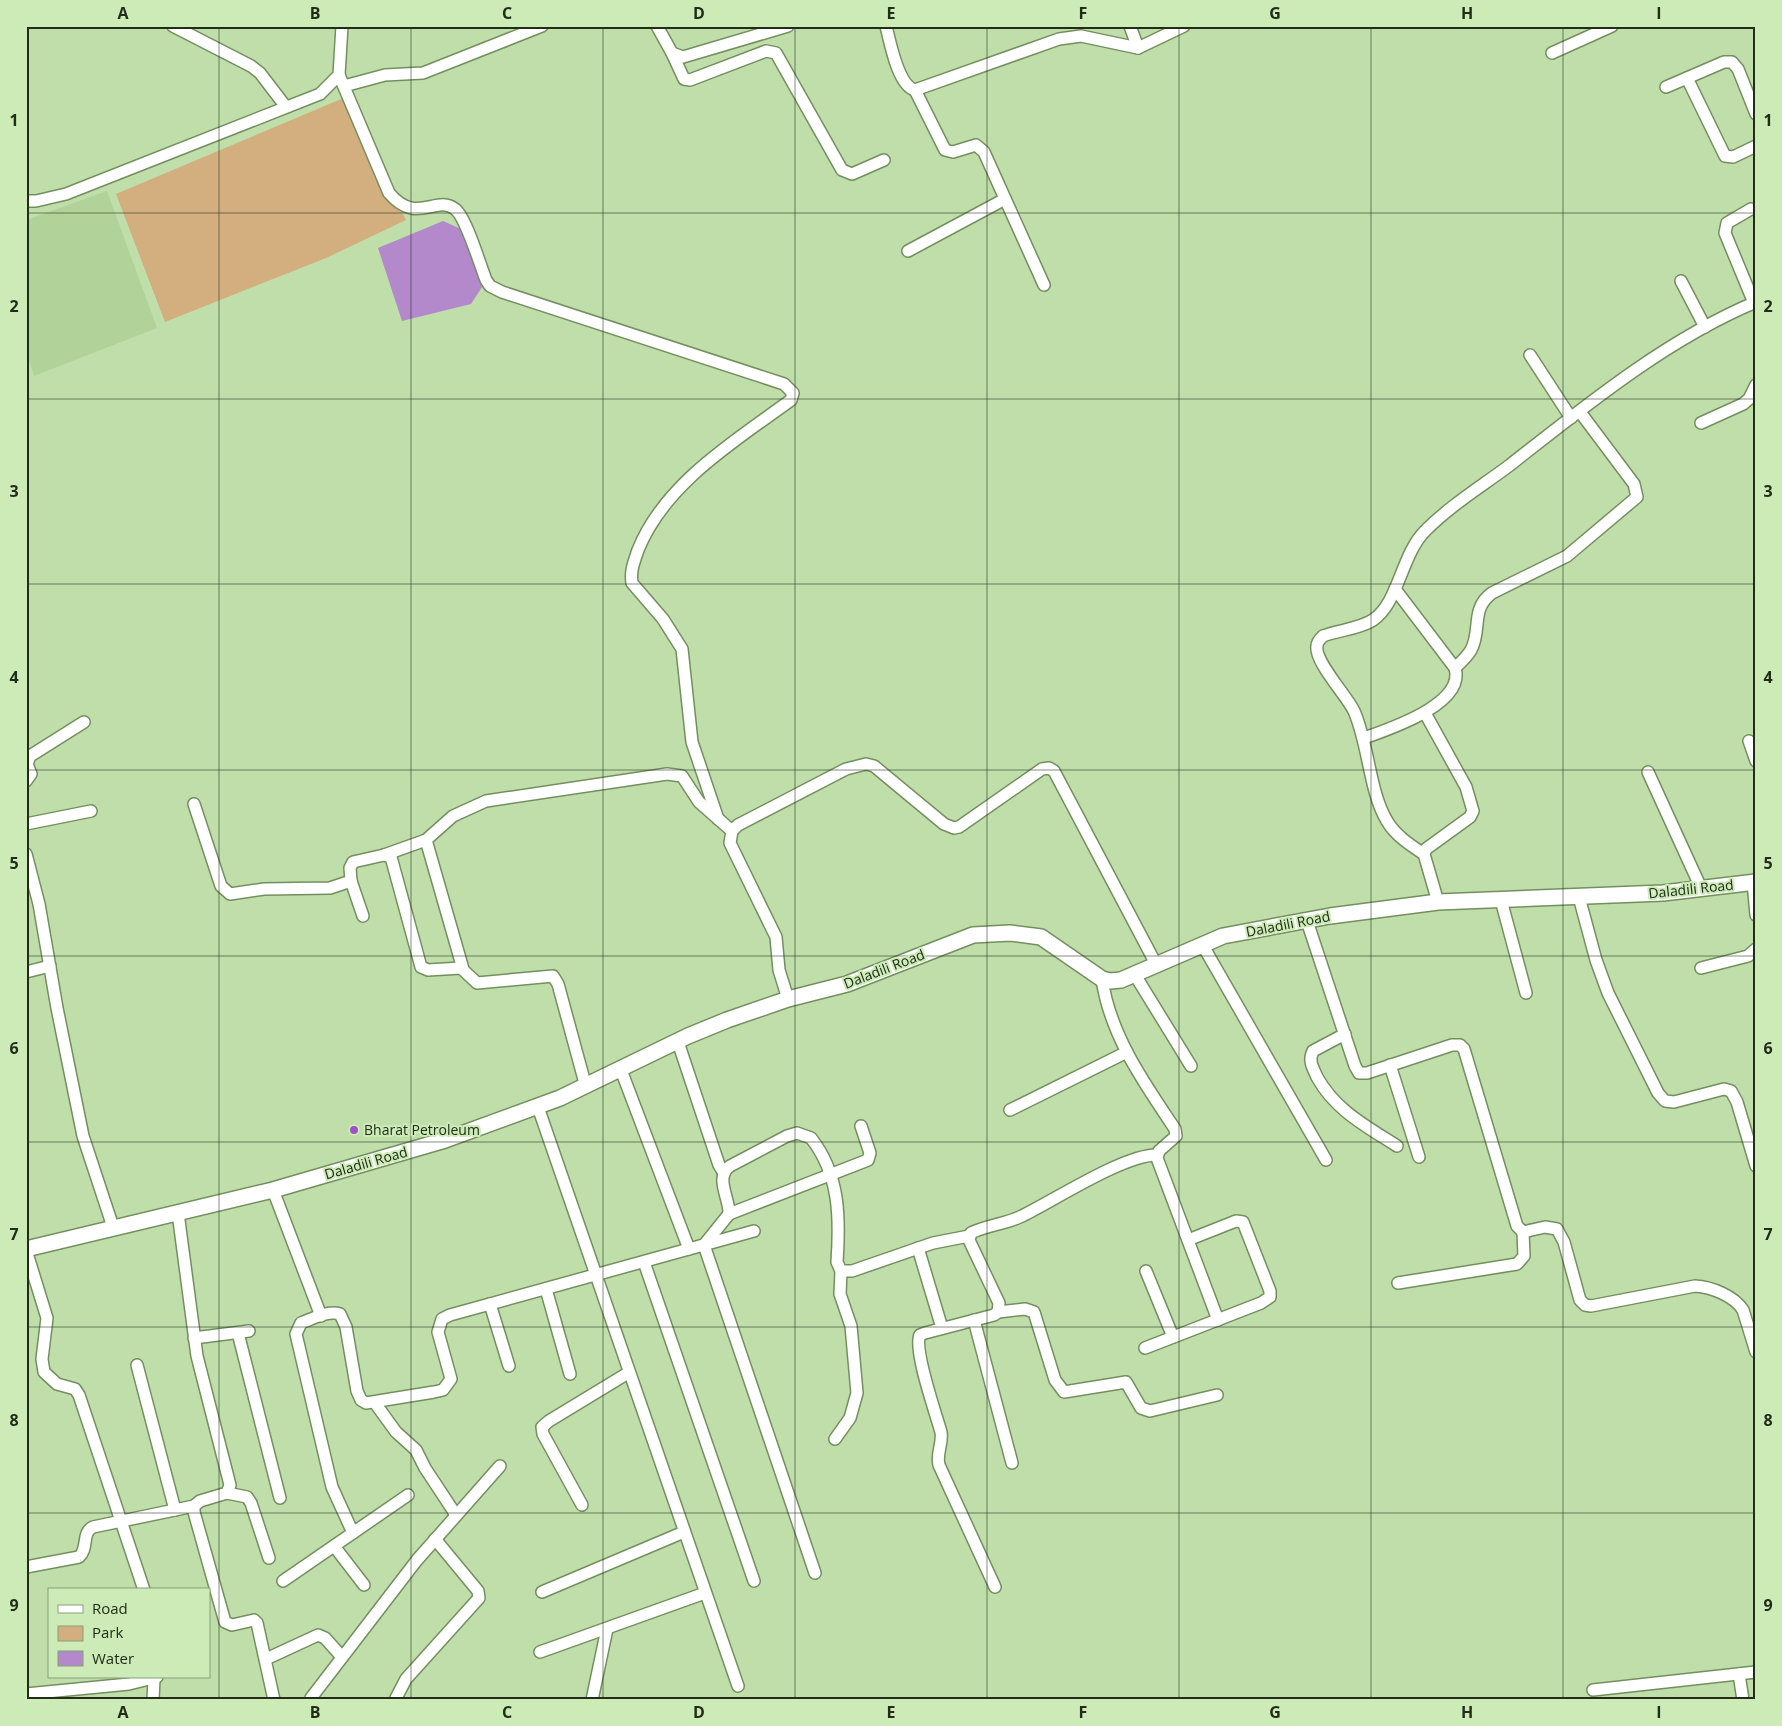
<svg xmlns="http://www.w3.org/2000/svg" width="1782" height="1726" font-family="'Open Sans',sans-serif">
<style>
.built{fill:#b1d399}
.green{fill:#d3ae7e}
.water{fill:#b389cb}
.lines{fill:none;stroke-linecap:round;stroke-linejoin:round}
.minor-casing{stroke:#748f5f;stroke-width:14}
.secondary-casing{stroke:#748f5f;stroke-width:18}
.minor{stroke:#fff;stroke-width:11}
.secondary{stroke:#fff;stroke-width:15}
.grid{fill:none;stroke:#212c19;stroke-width:1;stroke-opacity:0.55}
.poi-dot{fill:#9e52c4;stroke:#ccebb7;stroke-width:2}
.labels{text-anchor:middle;stroke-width:4;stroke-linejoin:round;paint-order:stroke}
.street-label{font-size:14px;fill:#212c19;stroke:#ccebb7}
.poi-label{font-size:14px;fill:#212c19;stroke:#ccebb7;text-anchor:start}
.neatline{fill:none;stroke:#212c19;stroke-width:2}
.grid-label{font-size:16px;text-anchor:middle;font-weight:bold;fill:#212c19}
</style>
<rect width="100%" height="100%" fill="#bfdeaa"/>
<path class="built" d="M107 191 157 328 34 376 26 351V220Z"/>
<path class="green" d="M346 97 406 220 326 258 165 322 116 194Z"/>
<path class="water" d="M443 221 461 229 482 287 471 304 402 321 378 248Z"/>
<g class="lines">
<g class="minor-casing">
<g id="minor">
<path d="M173 26 251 66 260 73 286 107"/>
<path d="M657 26 672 53 683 57 788 26"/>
<path d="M886 26C890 42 898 86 915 90L1059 39 1081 36 1138 48 1184 26"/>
<path d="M1130 26 1138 48"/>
<path d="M672 53 684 79 690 80 766 51 776 53 842 170 852 174 884 160"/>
<path d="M1552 53 1612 26"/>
<path d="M339 75 389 193C417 226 436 194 455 209 466 217 480 265 486 280L490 286 502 292 784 384 793 393 791 400C735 441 665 483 638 550 634 562 630 571 632 583L663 619 682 649 692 742 718 819"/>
<path d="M1687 78 1725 156 1733 157 1756 146"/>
<path d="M344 86 385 75 423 73 542 26"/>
<path d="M1666 87 1724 62H1732L1738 69 1756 114"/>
<path d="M915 90 945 150 953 152 976 145 984 152 1044 285"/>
<path d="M26 201H36L66 194 320 94 339 75 342 26"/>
<path d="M1751 209 1727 223 1725 233 1754 303"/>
<path d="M908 251 1005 199"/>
<path d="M1681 281 1705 327"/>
<path d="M1530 355 1571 418"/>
<path d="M1701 423 1743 404 1749 399 1756 385"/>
<path d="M1455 668C1460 663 1467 657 1471 650 1482 630 1470 609 1492 593L1567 556 1637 497 1634 484 1580 412"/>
<path d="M1425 713 1466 787 1473 811 1470 817 1426 849 1424 854 1438 902"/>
<path d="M1364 738C1389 729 1466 704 1455 668L1395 589"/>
<path d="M1749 741 1756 761"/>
<path d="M1648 772 1701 888"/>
<path d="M26 781 31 774 27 764 30 756 84 722"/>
<path d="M194 804 221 886 230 894 264 889 330 888 351 881 350 868 353 862 384 855 391 857 421 967 428 970 461 968 477 983 553 976 558 984 586 1087"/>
<path d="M26 824 91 811"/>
<path d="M426 840 463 969"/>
<path d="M26 854 39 904 57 1008 83 1136 113 1227"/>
<path d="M1424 854C1410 845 1395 835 1387 821 1369 791 1369 745 1354 711 1347 696 1314 661 1317 646 1317 642 1320 639 1323 636 1339 630 1359 629 1373 620 1399 603 1401 554 1426 530 1451 505 1482 486 1510 465 1585 406 1667 339 1756 302"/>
<path d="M384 855 426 840 453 816 486 801 667 774 682 776 699 802 732 831"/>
<path d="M351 881 363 916"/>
<path d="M1753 882 1756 915"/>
<path d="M1579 897 1596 960 1608 993 1658 1093 1665 1101 1674 1102 1724 1089 1731 1091 1737 1102 1756 1166"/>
<path d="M1501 900 1526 993"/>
<path d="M1307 921 1355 1066 1359 1073H1367L1452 1045H1460L1464 1049 1517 1226 1523 1232 1545 1227 1557 1229 1564 1242 1580 1300 1585 1305 1591 1306 1695 1286C1712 1287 1734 1296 1743 1310L1756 1352"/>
<path d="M1202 944 1326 1160"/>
<path d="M1701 968 1748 956 1756 949"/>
<path d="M26 972 50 966"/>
<path d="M1135 975 1191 1066"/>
<path d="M1102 979C1110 1035 1144 1083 1175 1129L1176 1136 1159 1151 1157 1158 1218 1320"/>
<path d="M788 999 779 970 776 937 730 843 732 831 738 825 846 769 866 764 874 766 944 824 954 828 959 827 1042 769 1049 768 1054 771 1157 966"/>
<path d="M1345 1034 1313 1051C1308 1061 1313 1068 1317 1077 1335 1110 1366 1126 1397 1146"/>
<path d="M678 1042 719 1165 724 1173"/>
<path d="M1390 1065 1419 1157"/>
<path d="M621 1070 689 1249"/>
<path d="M538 1107 738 1686"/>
<path d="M1010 1110 1127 1052"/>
<path d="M273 1190 321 1316"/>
<path d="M178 1213 197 1356 230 1485 227 1493 200 1501 194 1506V1512L225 1622 232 1625 254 1620 257 1623 274 1700"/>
<path d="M729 1214 868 1160 870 1153 861 1126"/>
<path d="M918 1248 942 1328"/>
<path d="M26 1250 47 1318 42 1359 44 1372 57 1384 75 1389 79 1395 144 1590"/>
<path d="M644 1262 754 1581"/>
<path d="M1146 1271 1173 1337"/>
<path d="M1398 1283 1517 1264 1524 1256 1523 1232"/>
<path d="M546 1289 570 1374"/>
<path d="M490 1304 509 1366"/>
<path d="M998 1312 1025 1309 1034 1312 1055 1380 1064 1392 1126 1382 1141 1408 1150 1411 1217 1395"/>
<path d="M974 1320 1012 1463"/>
<path d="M238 1333 280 1498"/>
<path d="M194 1338 249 1331"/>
<path d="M1145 1348 1261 1303 1270 1297V1291L1243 1222 1236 1221 1188 1240"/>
<path d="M137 1365 175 1510"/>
<path d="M375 1403 396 1432 416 1450 425 1468 456 1515"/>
<path d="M835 1439 850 1418 857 1393 851 1326 840 1294 841 1271"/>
<path d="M227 1493 247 1497 251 1503 269 1558"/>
<path d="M582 1505 543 1434 542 1427 549 1421 628 1373"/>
<path d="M353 1533 332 1487 296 1334 301 1323C312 1319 328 1310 340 1314L346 1327 357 1391 361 1400 366 1403 434 1392 443 1390 451 1379 438 1332 442 1319 450 1315 754 1231"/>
<path d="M334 1546 364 1585"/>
<path d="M26 1567 79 1557C89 1548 81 1533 93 1527L194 1506"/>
<path d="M815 1573 704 1245 729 1214C730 1199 714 1177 730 1166L787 1136 797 1133 811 1138C840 1175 840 1218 837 1262L841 1271H852L933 1243 969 1236"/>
<path d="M283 1581 408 1495"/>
<path d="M995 1587 939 1465C936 1453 943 1444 941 1432 936 1414 913 1349 920 1335L925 1333 994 1315 998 1312 999 1303 969 1240 971 1233C987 1225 1006 1224 1022 1216 1053 1201 1125 1154 1157 1155"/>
<path d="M542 1592 684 1532"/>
<path d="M540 1652 705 1593"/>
<path d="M266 1659 318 1635 325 1638 342 1657"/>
<path d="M1739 1674 1743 1700"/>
<path d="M1593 1690 1756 1672"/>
<path d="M26 1694 129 1684 157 1677"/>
<path d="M311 1698 417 1560 500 1466"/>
<path d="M153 1700 154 1679"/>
<path d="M395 1700 406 1679 479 1598 478 1591 435 1539"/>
<path d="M592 1700 607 1629"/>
</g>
</g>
<g class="secondary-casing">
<path id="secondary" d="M26 1249 273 1190 445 1140 560 1098 688 1036 727 1020 788 999 847 984 973 935 1010 933 1041 937 1102 979 1110 981 1121 980 1223 936 1330 916 1438 902 1663 893 1756 882"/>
</g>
<use href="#minor" class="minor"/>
<use href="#secondary" class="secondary"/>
</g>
<path class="grid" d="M219 26V1700M411 26V1700M603 26V1700M795 26V1700M987 26V1700M1179 26V1700M1371 26V1700M1563 26V1700M26 213H1756M26 399H1756M26 584H1756M26 770H1756M26 956H1756M26 1142H1756M26 1327H1756M26 1513H1756"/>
<circle class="poi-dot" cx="354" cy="1130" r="5"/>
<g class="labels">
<g class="street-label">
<text transform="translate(1691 889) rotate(-6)" y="5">Daladili Road</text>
<text transform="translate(1288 924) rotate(-11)" y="5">Daladili Road</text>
<text transform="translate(884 969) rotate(-21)" y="5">Daladili Road</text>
<text transform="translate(366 1163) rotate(-16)" y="5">Daladili Road</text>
</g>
<g class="poi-label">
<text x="364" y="1135">Bharat Petroleum</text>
</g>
</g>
<rect width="1782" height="1726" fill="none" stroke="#ccebb7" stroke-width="55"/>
<rect x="48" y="1588" width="162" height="90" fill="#ccebb7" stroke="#889f78"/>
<rect x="58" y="1605" width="25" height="8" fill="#ffffff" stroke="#889f78"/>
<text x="92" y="1614" font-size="15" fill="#212c19">Road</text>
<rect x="58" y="1626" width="25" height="15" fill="#d3ae7e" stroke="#889f78"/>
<text x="92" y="1638" font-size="15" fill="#212c19">Park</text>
<rect x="58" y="1651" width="25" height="15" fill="#b389cb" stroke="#889f78"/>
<text x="92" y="1664" font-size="15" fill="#212c19">Water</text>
<rect x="28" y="28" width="1726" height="1670" class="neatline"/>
<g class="grid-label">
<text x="123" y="19">A</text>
<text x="315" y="19">B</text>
<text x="507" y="19">C</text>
<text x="699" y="19">D</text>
<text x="891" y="19">E</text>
<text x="1083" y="19">F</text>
<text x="1275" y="19">G</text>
<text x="1467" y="19">H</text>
<text x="1659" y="19">I</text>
<text x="14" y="126">1</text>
<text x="1768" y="126">1</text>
<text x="14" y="312">2</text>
<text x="1768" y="312">2</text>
<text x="14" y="497">3</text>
<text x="1768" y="497">3</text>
<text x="14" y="683">4</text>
<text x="1768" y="683">4</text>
<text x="14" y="869">5</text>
<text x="1768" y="869">5</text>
<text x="14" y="1054">6</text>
<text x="1768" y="1054">6</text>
<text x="14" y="1240">7</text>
<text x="1768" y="1240">7</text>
<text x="14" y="1426">8</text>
<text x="1768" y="1426">8</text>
<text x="14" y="1611">9</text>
<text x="1768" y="1611">9</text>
<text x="123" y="1718">A</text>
<text x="315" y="1718">B</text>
<text x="507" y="1718">C</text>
<text x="699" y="1718">D</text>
<text x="891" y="1718">E</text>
<text x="1083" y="1718">F</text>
<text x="1275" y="1718">G</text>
<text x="1467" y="1718">H</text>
<text x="1659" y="1718">I</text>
</g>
</svg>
